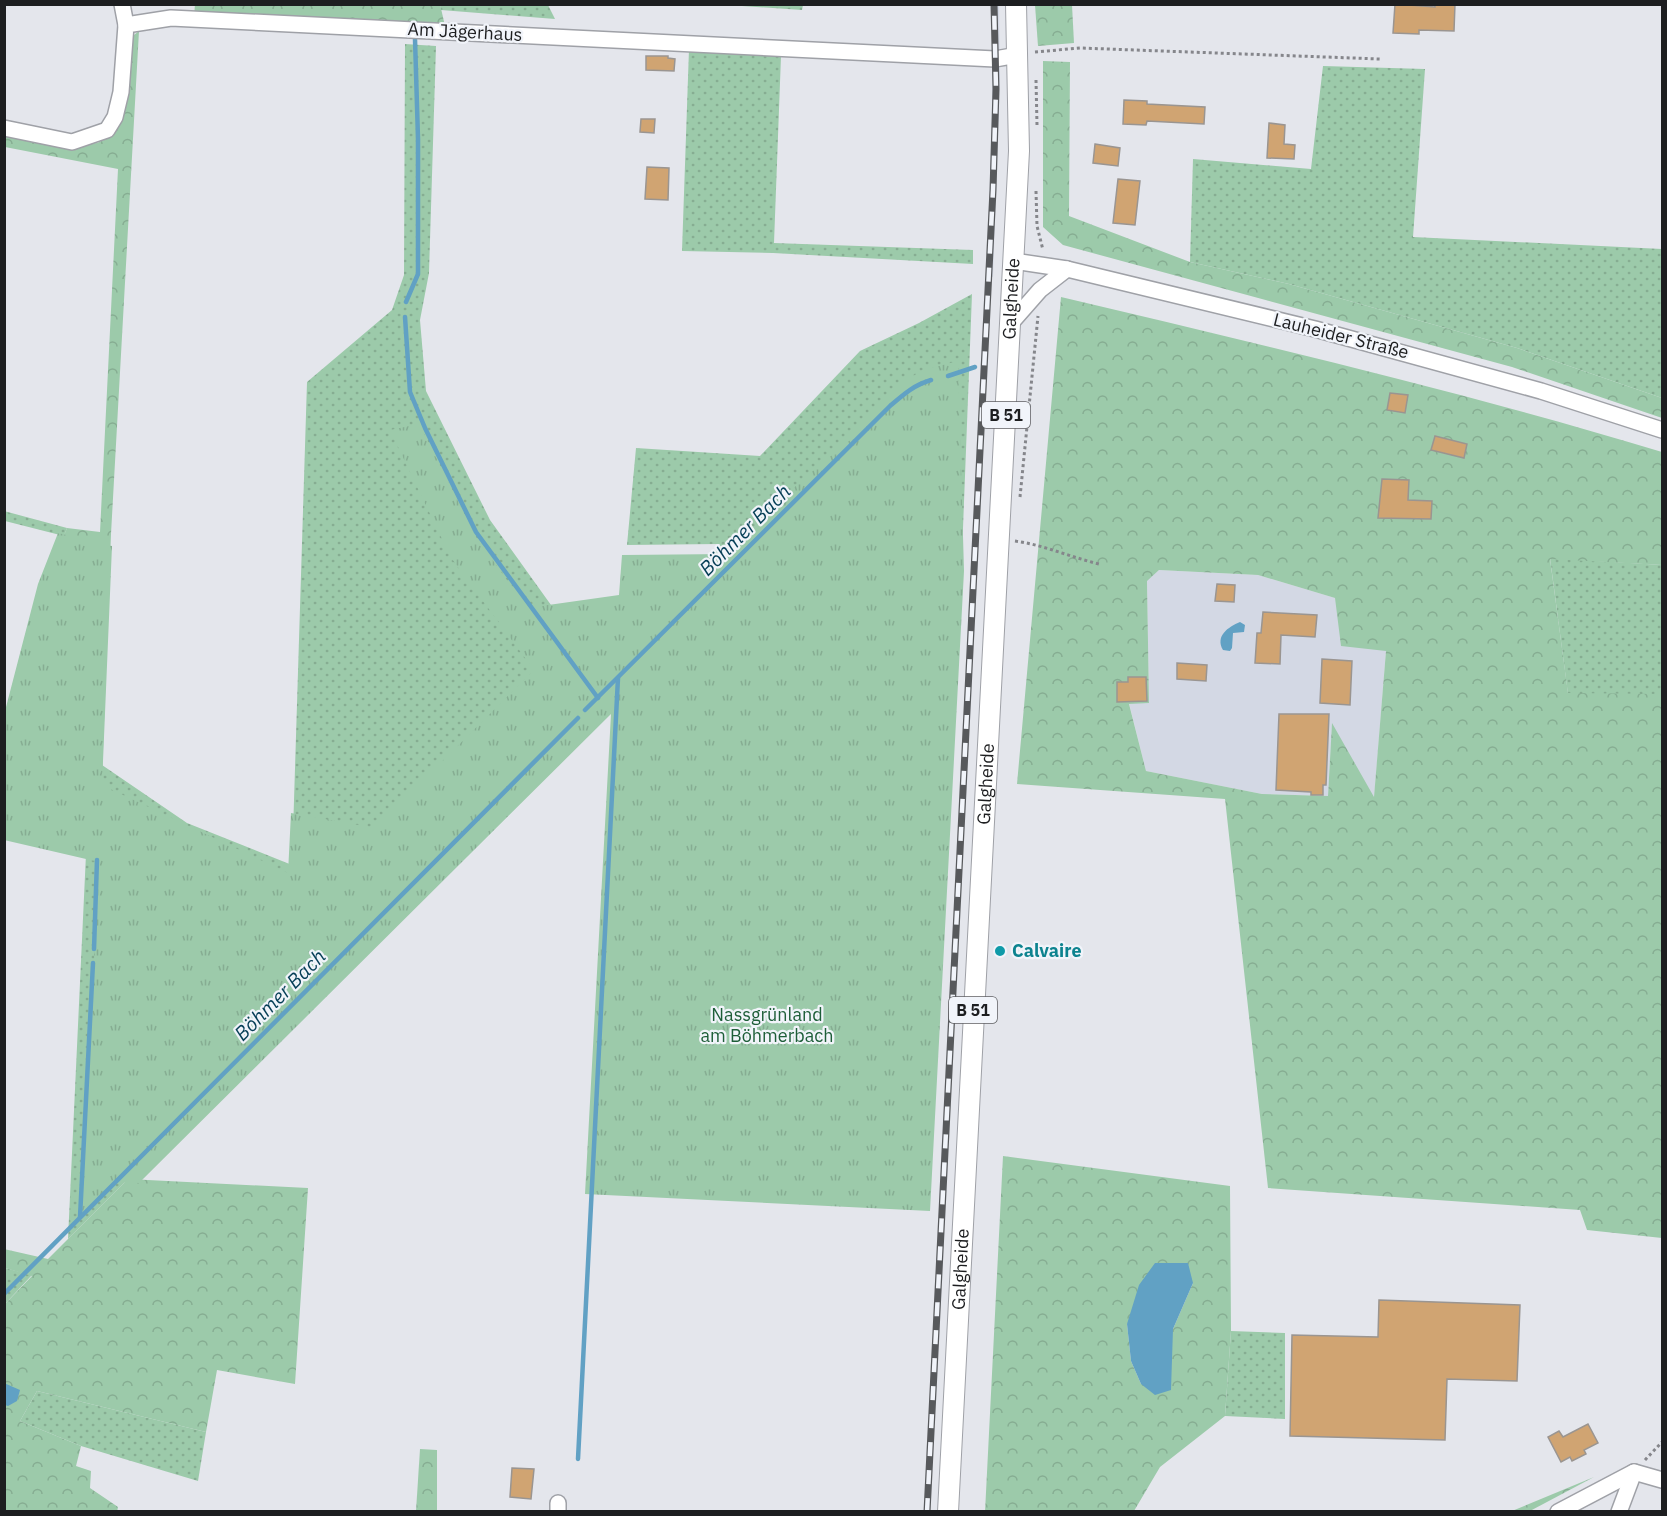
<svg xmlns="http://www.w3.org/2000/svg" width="1667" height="1516" font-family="'IBM Plex Sans',sans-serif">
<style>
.built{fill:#d3d8e4}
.grass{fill:url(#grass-dots)}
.forest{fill:url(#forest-crowns);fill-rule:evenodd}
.park{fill:url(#park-tufts)}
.water{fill:#61a1c4}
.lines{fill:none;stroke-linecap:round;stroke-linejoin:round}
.stream{stroke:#61a1c4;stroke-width:4.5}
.building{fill:#d0a472;stroke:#9a9591;stroke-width:1.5}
.minor-casing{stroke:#9fa1a7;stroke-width:18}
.major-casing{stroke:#9fa1a7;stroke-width:22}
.path{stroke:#85868b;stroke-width:3;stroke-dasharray:3 3;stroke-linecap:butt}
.minor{stroke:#fff;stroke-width:15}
.major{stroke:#fff;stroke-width:20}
.rail-casing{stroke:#57595c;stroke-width:7}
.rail{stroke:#f1f4fa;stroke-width:4.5;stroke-dasharray:14;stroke-linecap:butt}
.culture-dot{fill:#0f9aa8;stroke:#f1f4fa;stroke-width:2}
.labels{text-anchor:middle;stroke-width:4.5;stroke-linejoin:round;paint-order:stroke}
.shield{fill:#f1f4fa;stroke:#5d5e61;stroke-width:1.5}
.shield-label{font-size:16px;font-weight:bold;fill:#1d1e20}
.street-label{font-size:18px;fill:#1d1e20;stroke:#f1f4fa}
.culture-label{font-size:18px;font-weight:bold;fill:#0d838f;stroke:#f1f4fa;text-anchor:start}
.park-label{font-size:18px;fill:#1d5e38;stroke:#f1f4fa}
.water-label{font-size:20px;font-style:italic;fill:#053e56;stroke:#f1f4fa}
</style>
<defs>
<pattern id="grass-dots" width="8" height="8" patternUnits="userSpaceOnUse" patternTransform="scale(1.5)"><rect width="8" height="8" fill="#9ccaaa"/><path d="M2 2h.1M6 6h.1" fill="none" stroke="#86ad92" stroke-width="1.8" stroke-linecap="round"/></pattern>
<pattern id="forest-crowns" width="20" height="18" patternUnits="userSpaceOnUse" patternTransform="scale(1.5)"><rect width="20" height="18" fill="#9ccaaa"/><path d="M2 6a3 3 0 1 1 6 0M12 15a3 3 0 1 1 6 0" fill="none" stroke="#86ad92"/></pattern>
<pattern id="park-tufts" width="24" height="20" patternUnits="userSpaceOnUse" patternTransform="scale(1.5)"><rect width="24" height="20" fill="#9ccaaa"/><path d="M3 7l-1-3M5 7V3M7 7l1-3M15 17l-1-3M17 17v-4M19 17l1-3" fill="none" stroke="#86ad92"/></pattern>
</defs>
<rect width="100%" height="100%" fill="#e4e6ec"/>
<g class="built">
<path d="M999 4 1000 74 993 277H986L992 132V5Z"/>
<path d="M1159 570 1258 575 1335 598 1386 651 1374 799 1332 725 1328 796 1262 794 1146 771 1129 703H1149L1147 580Z"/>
</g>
<g class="grass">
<path d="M440 5H548L555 19 441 10Z"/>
<path d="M727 5H803L802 10Z"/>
<path d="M405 44 436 46 429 273 420 320 426 391 490 520 551 605 606 715 128 1179 68 1239 86 854 102 765 187 823 292 865 307 382 392 310 404 275Z"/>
<path d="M689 49 781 56 774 243 973 250V264L773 253 682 251Z"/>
<path d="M1323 66 1425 69 1413 237 1662 249V398L1517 348 1289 284 1190 262 1193 159 1311 169Z"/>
<path d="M972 294 962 554 632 661 720 544 627 545 636 448 760 456 860 351 919 323Z"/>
<path d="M4 511 67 528 64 536 5 521Z"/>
<path d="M1550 558 1662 565V694H1568Z"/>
<path d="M5 1268 32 1275 5 1304Z"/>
<path d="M1231 1331 1285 1333V1419L1225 1416Z"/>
<path d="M37 1391 206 1432 198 1481 81 1446 20 1421Z"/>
</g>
<g class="forest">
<path d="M195 4H440L445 26 194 17Z"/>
<path d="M1035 5H1072L1074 43 1038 46Z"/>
<path d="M139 31 111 534 99 857 4 718 29 621 67 528 100 532 118 169 5 147 4 133 68 146 97 143 113 136 123 119 129 39Z"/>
<path d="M1043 61 1070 62 1069 216 1190 262 1289 284 1517 348 1662 398V418L1512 367 1063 245 1043 227Z"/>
<path d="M1061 297C1263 345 1464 392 1662 452V565L1550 559 1568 693 1662 694V1238L1587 1230 1580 1210 1268 1188 1225 799 1017 784ZM1159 570 1258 575 1335 598 1341 646 1386 651 1374 797 1332 723 1328 796 1262 794 1146 771 1129 704 1149 703 1147 581Z"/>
<path d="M1003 1156 1230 1186 1231 1331 1225 1416 1160 1467 1134 1511 985 1512ZM1193 1283 1173 1329 1141 1384 1131 1361 1127 1324Z"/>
<path d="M128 1179 308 1188 295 1384 217 1370 206 1432 37 1391 20 1421 81 1446 76 1466 91 1471 90 1488 118 1507 117 1512 5 1511V1304L32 1276 5 1268 4 1249 48 1259Z"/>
<path d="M420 1449 437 1450V1511H416Z"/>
<path d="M1594 1477 1530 1511H1512Z"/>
</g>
<path class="park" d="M958 361 964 571 930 1211 585 1194 611 714 139 1183 114 1182 81 1214 99 862 4 840 5 711 38 584 58 533 112 546 102 785 288 873 291 813 375 828 534 670 451 558 390 430 419 424 476 537 527 608 619 595 622 555 727 554 898 385 923 370Z"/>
<g class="water">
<path d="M1240 622 1245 625 1244 632 1233 633 1232 648 1230 651 1223 650C1215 636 1228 627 1240 622Z"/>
<path d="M1155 1263H1188L1193 1283 1173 1329 1171 1390 1155 1395 1141 1384 1131 1361 1127 1324 1139 1285Z"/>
<path d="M4 1383 20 1390 17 1401 8 1406 5 1405Z"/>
</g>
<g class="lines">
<g class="stream">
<path d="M406 302 418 274V139L415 39"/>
<path d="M405 317 410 392 425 428 476 532 598 698"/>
<path d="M948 376 975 367"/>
<path d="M585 710 890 406C904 394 914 385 931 380"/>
<path d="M94 949 97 860"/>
<path d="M80 1217 93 963"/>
<path d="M4 1294 578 718"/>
<path d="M578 1459 618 678"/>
</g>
</g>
<g class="building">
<path d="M1395 4 1435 7V4H1455L1454 31 1419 30V34L1393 33Z"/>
<path d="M646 56H668V58L675 59 674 71 646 70Z"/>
<path d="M1124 100 1147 101V104L1205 107 1204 124 1147 121 1146 125 1123 124Z"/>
<path d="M641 119H655L654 133 640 132Z"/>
<path d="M1269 123 1285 125 1284 144 1295 145 1294 159 1267 158Z"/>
<path d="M1095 144 1120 148 1118 166 1093 163Z"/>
<path d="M647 167 669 168 668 200 645 199Z"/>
<path d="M1118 179 1140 181 1135 225 1113 223Z"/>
<path d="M1390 393 1408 395 1405 413 1387 410Z"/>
<path d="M1435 436 1467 444 1464 458 1431 450Z"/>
<path d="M1382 479 1409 480 1408 500 1432 501 1431 519 1378 518Z"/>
<path d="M1217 584 1235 585 1234 602 1215 601Z"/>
<path d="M1263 612 1317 615 1315 637 1281 635 1280 664 1255 663 1257 633H1261Z"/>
<path d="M1322 659 1352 661 1350 705 1320 703Z"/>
<path d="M1177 663 1207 665 1206 681 1177 679Z"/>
<path d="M1128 677H1146L1147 701 1117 702V682H1128Z"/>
<path d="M1279 714H1329L1326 785H1323V795H1311V792L1276 790Z"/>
<path d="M1379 1300 1520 1305 1517 1381 1447 1379 1445 1440 1290 1436 1292 1335 1378 1337Z"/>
<path d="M1588 1424 1598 1443 1584 1450 1586 1454 1572 1461 1570 1457 1561 1462 1548 1437 1559 1431 1563 1437Z"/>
<path d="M512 1468 534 1469 531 1499 510 1497Z"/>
</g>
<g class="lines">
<g class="minor-casing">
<g id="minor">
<path d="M122 4 126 25"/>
<path d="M4 128 72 142 107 130 115 117 121 92 126 25 171 18 995 59 1018 55"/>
<path d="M1014 261 1067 269 1315 329 1541 391 1662 430"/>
<path d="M1011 323 1040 290 1067 269"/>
<path d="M558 1512V1503"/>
<path d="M1558 1512 1634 1472 1662 1480"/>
<path d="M1619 1512 1634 1472"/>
</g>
</g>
<g class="major-casing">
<g id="major">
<path id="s1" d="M948 1512 1019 151 1016 4"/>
</g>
</g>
<g class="path">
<path d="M1035 52 1080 48 1380 59"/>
<path d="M1036 80 1037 125"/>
<path d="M1036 191 1037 226 1043 250"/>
<path d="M1020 497 1038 316"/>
<path d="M1015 541C1044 545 1070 557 1099 564"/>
<path d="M1645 1460 1662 1442"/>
</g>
<use href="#minor" class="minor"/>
<use href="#major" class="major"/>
<g class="rail-casing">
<path id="rail" d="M927 1512 993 190 996 89 994 4"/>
</g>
<use href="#rail" class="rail"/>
</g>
<circle class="culture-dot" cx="1000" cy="951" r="6"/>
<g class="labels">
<g class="shield">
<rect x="982" y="402" width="48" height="26" rx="4.5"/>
<rect x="949" y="997" width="48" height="26" rx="4.5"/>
</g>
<g class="shield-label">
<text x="1006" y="421">B 51</text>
<text x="973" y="1016">B 51</text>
</g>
<g class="street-label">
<text transform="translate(465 32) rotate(3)" y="6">Am Jägerhaus</text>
<text dy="6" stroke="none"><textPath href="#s1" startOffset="1215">Galgheide</textPath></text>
<text transform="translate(1341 336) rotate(14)" y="6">Lauheider Straße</text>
<text dy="6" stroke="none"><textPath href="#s1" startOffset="729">Galgheide</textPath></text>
<text dy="6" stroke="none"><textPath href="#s1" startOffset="243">Galgheide</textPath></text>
</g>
<g class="culture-label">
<text x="1012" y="957">Calvaire</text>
</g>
<g class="park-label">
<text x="767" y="1021">Nassgrünland<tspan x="767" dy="21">am Böhmerbach</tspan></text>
</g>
<g class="water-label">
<text transform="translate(745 530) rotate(-45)" y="7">Böhmer Bach</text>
<text transform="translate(280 995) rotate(-45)" y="7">Böhmer Bach</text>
</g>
</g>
<rect width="1667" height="1516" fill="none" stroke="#1d1e20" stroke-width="12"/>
</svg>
